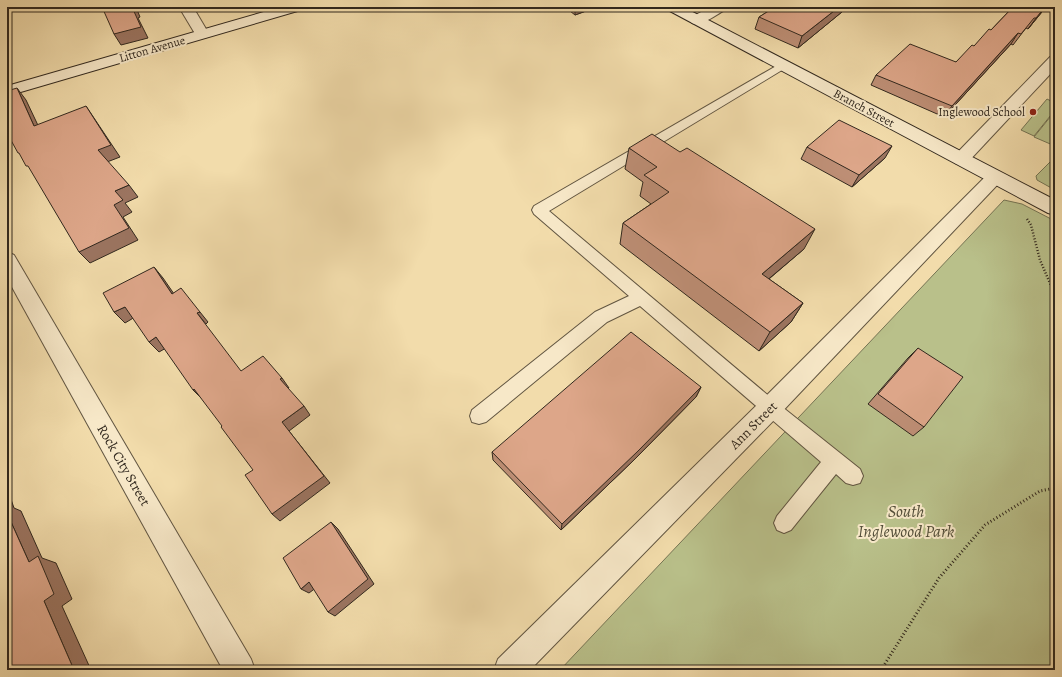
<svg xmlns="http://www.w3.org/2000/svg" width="1062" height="677" font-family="Alegreya,serif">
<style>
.green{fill:#b9c08a;stroke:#757454}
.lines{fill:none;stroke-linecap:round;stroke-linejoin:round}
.lane-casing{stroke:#615541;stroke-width:2}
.street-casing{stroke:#615541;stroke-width:2}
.secondary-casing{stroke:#31281e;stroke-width:2}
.path-far1{stroke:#31281e;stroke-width:2.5;stroke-dasharray:1 2;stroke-linecap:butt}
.path{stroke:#31281e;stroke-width:3;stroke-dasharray:1 2.5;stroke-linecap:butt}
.lane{fill:#f7e8c8;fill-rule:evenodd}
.street{fill:#f7e8c8;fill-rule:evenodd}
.secondary{fill:#f7e8c8;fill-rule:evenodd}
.wall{fill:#be8f76;stroke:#31281e}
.shaded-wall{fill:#9b7460;stroke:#31281e}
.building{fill:#dda689;stroke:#31281e}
.poi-dot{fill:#8f2418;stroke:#f7e8c8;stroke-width:1.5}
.labels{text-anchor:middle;stroke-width:4;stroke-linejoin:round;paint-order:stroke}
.far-street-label{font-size:12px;fill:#31281e;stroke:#f7e8c8}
.far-poi-label{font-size:12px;fill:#31281e;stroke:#f7e8c8;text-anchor:end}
.street-label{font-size:14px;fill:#31281e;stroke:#f7e8c8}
.near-park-label{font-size:17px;font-style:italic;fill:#534e39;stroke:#f7e8c8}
</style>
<rect width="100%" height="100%" fill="#f2dcab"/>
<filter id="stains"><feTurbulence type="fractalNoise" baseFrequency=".005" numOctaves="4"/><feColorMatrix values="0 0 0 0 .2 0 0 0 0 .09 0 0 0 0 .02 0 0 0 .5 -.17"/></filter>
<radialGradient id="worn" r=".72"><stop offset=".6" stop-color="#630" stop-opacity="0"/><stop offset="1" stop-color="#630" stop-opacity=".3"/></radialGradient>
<g class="green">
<path d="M1047 99 1055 103V110L1034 136 1021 130Z"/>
<path d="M1055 111V146L1034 137Z"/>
<path d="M1050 162 1054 163 1055 162V190L1037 180 1036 176Z"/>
<path d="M1004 200 1022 204 1055 221V670H560Z"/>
</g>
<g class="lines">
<g class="lane-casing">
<path id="lane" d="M783 62 787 63 789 65 787 67 549 211 776 402 860 469 863 476 860 483 853 485 846 483 836 474 791 530 784 533 777 530 774 523 777 516 821 462 640 306 607 322 486 422 479 424 472 422 470 416 472 410 595 312 629 296 534 214 532 210 534 206Z"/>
</g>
<g class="street-casing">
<g id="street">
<path d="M179 7H193L209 34 207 37 202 38 197 37Z"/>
<path d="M710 7H727L725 10C715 15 703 26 692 23L690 20 692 17Z"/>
<path d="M1055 56V69L967 163 961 165 955 163 952 159 955 155 1050 57Z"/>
<path d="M995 171 1001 173 1004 177 1001 181 778 416 530 670H494L498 659 762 400 989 173Z"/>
<path d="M7 252 14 255 251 659 255 670H223L7 278Z"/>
</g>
</g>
<g class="secondary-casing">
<g id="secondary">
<path d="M281 7H303L301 10 7 96V86Z"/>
<path d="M666 7H683L1055 200V215L1048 213 668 10Z"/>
</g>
</g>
<path class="path-far1" d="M1027 219 1031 225 1040 260 1055 295"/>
<path class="path" d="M881 670 939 578 985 525 1040 491 1055 488"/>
<use href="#lane" class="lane"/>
<use href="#street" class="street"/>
<use href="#secondary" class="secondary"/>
</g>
<g class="wall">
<path d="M565 7H597L575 15Z"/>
<path d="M775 7H848L798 48 755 29 759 17Z"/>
<path d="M1013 7H1046L1028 29 1026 28 1013 45 1011 44 944 117 871 85 876 75 956 62 974 46 991 30Z"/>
<path d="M807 147 885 158 852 187 801 159Z"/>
<path d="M629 148 804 249 769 279 803 303 791 322 759 351 620 244 623 223 651 204 640 196 643 182 625 169Z"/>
<path d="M918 348 924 427 913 436 868 404 908 358Z"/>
<path d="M701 387 696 397 635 459 561 530 493 460 492 452Z"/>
</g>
<g class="shaded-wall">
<path d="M132 7H136L140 17 138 18 148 38 121 45 114 34Z"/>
<path d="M575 7H597L575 15Z"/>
<path d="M839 7H848L798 48 802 36Z"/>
<path d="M1045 7H1046L1028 29 1036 18Z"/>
<path d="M1018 33 1011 44 944 117 952 106Z"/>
<path d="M17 88 26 100 44 138 34 126Z"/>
<path d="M86 106 120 157 107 162 98 150Z"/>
<path d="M892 146 885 158 852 187 859 175Z"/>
<path d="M129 185 138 197 125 203 132 212 123 217 138 240 90 263 79 252 114 205 115 191Z"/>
<path d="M815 229 804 249 752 293 762 274Z"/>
<path d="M154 267 163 278 181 304 172 294Z"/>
<path d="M803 303 791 322 759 351 770 332Z"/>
<path d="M125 307 135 317 125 323 114 312Z"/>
<path d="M200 312 208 322 206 324 197 313Z"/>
<path d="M156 337 166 348 159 352 149 342Z"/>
<path d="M282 378 289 388 287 389 280 379Z"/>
<path d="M701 387 696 397 635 459 561 530 562 524Z"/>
<path d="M194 389 202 399 193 390Z"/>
<path d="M304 406 310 415 289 431 330 483 280 521 272 514 282 422Z"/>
<path d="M7 488 14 508 21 511 42 558 56 563 72 599 62 606 91 670H74L44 601 29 562 7 513Z"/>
<path d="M331 522 338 529 374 584 335 616 328 612Z"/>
<path d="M309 582 317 587 309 593 301 589Z"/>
</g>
<g class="building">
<path d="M102 7H132L141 27 114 34Z"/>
<path d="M775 7H839L802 36 759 17Z"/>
<path d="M1013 7H1045L1036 18H1034L1021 34 1018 33 952 106 876 75 910 44 956 62 972 45 974 46 989 29 991 30Z"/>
<path d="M17 88 34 126 86 106 111 145 98 150 129 185 115 191 123 200 114 205 129 228 79 252 28 166H26L19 153H18L7 133V91Z"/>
<path d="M839 120 892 146 859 175 807 147Z"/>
<path d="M652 134 680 152 687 148 815 229 762 274 803 303 770 332 623 223 669 192 644 175 657 167 629 148Z"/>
<path d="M154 267 172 294 181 288 200 312 197 313 241 371 263 356 282 378 280 379 304 406 282 422 324 476 272 514 245 475 253 470 221 427 222 426 194 389 193 390 156 337 149 342 125 307 114 312 103 293Z"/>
<path d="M631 332 701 387 638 451 562 524 492 452Z"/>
<path d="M918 348 963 377 924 427 878 394Z"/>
<path d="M7 513 29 562 38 556 54 594 44 601 74 670H7Z"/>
<path d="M331 522 368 579 328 612 309 582 301 589 283 558Z"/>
</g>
<circle class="poi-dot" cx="1033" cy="112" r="4"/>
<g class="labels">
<g class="far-street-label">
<text transform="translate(152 49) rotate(-16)" y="4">Litton Avenue</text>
<text transform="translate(864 108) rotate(28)" y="4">Branch Street</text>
</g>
<g class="far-poi-label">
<text x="1025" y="116">Inglewood School</text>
</g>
<g class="street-label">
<text transform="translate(753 425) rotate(-45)" y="5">Ann Street</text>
<text transform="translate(124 465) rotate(60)" y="5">Rock City Street</text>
</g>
<g class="near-park-label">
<text x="906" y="517">South<tspan x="906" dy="20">Inglewood Park</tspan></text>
</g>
</g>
<rect width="1062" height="677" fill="none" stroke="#f2dcab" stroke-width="24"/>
<rect x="8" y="8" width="1046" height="661" fill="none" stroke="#31281e" stroke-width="2"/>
<rect x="12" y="12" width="1038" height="653" fill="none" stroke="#31281e"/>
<rect width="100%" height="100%" filter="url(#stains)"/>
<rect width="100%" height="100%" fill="url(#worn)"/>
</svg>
